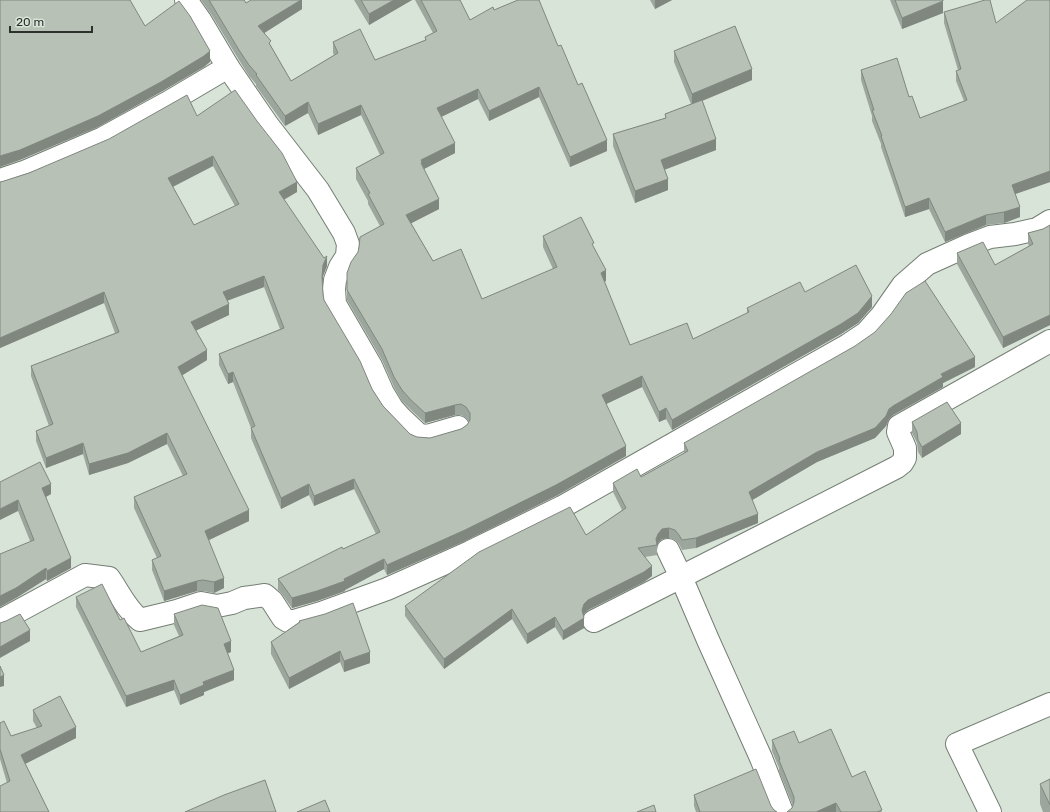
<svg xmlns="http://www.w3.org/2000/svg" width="1050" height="812" font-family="Rubik,sans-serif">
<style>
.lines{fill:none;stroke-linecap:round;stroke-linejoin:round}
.minor-casing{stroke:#747e74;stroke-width:24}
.minor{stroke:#fff;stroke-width:22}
.wall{fill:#9da69d;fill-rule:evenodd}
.shaded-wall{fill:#80877f}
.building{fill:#b7c1b6;stroke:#80877f;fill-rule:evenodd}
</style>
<rect width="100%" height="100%" fill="#d9e4d9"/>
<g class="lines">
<g class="minor-casing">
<g id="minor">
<path d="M186 0 200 20 228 67"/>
<path d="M0 180 24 172 103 138 167 103 228 67 267 124 318 190 344 233 348 244 347 256 340 267 335 280 334 289 335 304 371 366 383 393 392 408 401 418 419 435 427 436 458 427"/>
<path d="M0 621 85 575 109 578C119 592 126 609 140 620L177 611 201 603 217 606 232 603 244 598 265 595 272 601 283 618 288 621H294L321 613 387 589 470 552 562 507 848 345 866 333 882 315 903 285 927 264 969 245 990 237 1015 234 1037 229 1050 221"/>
<path d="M594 621 681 577 668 550"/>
<path d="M782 812 761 758 708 640 681 577 897 467 902 463 905 458V448L898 432 899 426 1027 354 1050 341"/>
<path d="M990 812 957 744 1050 704"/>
</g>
</g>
<use href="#minor" class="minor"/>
</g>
<g class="wall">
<path d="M201 0H244L246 3 302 0V9L264 33 271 46 291 81 334 55 333 53V42L375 60 425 40V37L433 33 415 0H460L470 20 494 10 558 46 607 151 570 167 539 97 489 121 478 99 441 117 455 153 424 169 439 209 411 223 433 261 482 299 553 269 543 247V236L594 248 606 281 604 282 630 345 693 339 747 313V308L805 292 872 307 858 323 841 334 672 430 666 419 659 422 642 387 606 404 626 456 556 496 465 541 387 575 384 569 345 590V591L317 601 292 608 282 594 278 590V579L343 549 376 534 354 489 314 506 309 495 281 509 251 438V428L233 382 228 384 219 365V354L280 329 264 287 227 301 229 315 196 330 207 360 182 375 249 521 208 540 224 588 214 593 203 591H197L164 601 152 570V560L157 558 134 508V497L183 476 167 444 128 463 89 475 83 454 46 468 36 441V431L49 426 31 376V366L115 333 104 303 0 348V182L4 181 197 116 297 192 284 200 327 266 323 276 322 285 323 294 324 300 372 389 383 406 410 434 417 437 430 438 461 429 467 425 469 422 466 418 461 415H455L425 423 410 409 402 401 394 387 382 360 347 300V273L380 226 368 204V201L356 179V168L380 155 361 115 318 135 308 113 285 126 256 86V84L249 76 239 60 211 14ZM213 166 235 206 194 225 173 187Z"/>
<path d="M354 0H412L369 25Z"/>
<path d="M650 0H672L655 9Z"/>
<path d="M890 0H943V13L902 29Z"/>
<path d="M1050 0V182L1015 194 1020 217 1004 223 986 225 945 242 929 209 905 217 881 147V144L872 121V116L861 80V70L909 97 920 118 964 101 956 81V71L958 70 944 23V12L996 23Z"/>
<path d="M674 51 752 80 702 101 716 150 664 170 668 190 635 203 613 146V134L665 118V114L691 104 674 62Z"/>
<path d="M1050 225V325L1003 348 957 264V253L995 265 1029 246 1028 244V233L1043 229Z"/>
<path d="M975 367 943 383V387L893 415 889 419 886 426 875 438 817 462 752 500 758 523 696 548 682 550 679 544 675 540 669 538 662 539 658 543 657 546V555L645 557 652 576 644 582 588 610 584 614 583 616 584 628 563 640 555 627 527 644 512 619 444 669 405 616V606L586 535 622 510 613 492V483L641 477 684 453V443Z"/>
<path d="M912 422 961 434 922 458 918 452 917 443 912 433Z"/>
<path d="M0 482 51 494 46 497 71 568 47 581 46 579 16 598 30 541 18 511Z"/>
<path d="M76 597 120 620 141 652 179 636 174 625V614L231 652 227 653 234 680 204 692V695L180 705 174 690 126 707 76 607Z"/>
<path d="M299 621 370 663 344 672 340 662 289 689 271 654V642L299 622Z"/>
<path d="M33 710 76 738 25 764 49 812 7 783 0 759V723L11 736 37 728 33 721Z"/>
<path d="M772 740 799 743 852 777 882 812H787L792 808 793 806 779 771V768L772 751Z"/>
<path d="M1050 779V812H1043L1040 804V784Z"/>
<path d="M694 795 771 806 774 810 777 812H696L694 806Z"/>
</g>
<g class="shaded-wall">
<path d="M301 0H302V9L258 37V26Z"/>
<path d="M394 0H412L369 25V14Z"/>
<path d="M655 0H672L655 9Z"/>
<path d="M943 1V13L902 29V18Z"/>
<path d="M210 51V62L204 67 161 92 98 127 20 160 0 167V156Z"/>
<path d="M752 69V80L692 105V94Z"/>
<path d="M539 87V97L489 121V111Z"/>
<path d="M478 89V99L437 119V108Z"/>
<path d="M308 102V113L285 126V116Z"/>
<path d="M361 105V115L318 135V124Z"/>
<path d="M716 139V150L661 171V160Z"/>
<path d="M607 140V151L570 167V157Z"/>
<path d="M455 143V153L422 170 421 160Z"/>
<path d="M213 156V166L168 189V178Z"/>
<path d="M1050 171V182L1012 195V185Z"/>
<path d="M668 179V190L635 203V191Z"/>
<path d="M297 182V192L279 202V192Z"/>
<path d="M929 198V209L905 217V207Z"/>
<path d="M439 199V209L406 226V215Z"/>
<path d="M1020 207V217L1004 223V212Z"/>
<path d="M986 215V225L945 242V232Z"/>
<path d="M327 256V266L323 276 322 288V277L323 265Z"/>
<path d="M606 270V281L601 283V273Z"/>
<path d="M264 276V287L223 302V292Z"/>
<path d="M104 292V303L0 348V338Z"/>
<path d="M872 296V307L858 323 841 334 672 430V420Z"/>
<path d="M229 304V315L191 333V322Z"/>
<path d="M1050 315V325L1003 348V337Z"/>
<path d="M207 350V360L178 378V367Z"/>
<path d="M975 357V367L943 383V387L893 415 889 419 886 426 875 438 817 462 749 502V492L889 409 893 406 941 374Z"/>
<path d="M233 372V382L228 384V374Z"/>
<path d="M642 376V387L602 406V395Z"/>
<path d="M455 405V415L425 423V413Z"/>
<path d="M666 408V419L659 422V412Z"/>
<path d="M961 423V434L922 458V447Z"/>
<path d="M167 433V444L128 463 89 475V464Z"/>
<path d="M83 443V454L46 468V458Z"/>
<path d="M626 446V456L556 496 465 541 387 575V565Z"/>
<path d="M354 479V489L314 506V496Z"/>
<path d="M51 484V494L42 499V488Z"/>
<path d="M309 484V495L281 509V498Z"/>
<path d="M18 500V511L0 520V509Z"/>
<path d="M249 510V521L205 542V531Z"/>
<path d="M758 514V523L696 548V538Z"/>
<path d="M669 528V538L662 539 658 543 657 546 656 539 658 534 662 529Z"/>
<path d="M71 558V568L47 581V571Z"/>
<path d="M384 559V569L345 590V591L317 601 292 608V598L344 579Z"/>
<path d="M652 566V576L644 582 588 610 584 614 582 619 584 618V628L563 640V631L582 610 584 604 588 600Z"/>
<path d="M46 568V579L16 598 0 607V596Z"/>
<path d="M224 578V588L214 593V582Z"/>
<path d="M197 581V591L164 601V591Z"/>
<path d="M512 609V619L444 669V659Z"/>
<path d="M555 617V627L527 644V634Z"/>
<path d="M30 630V641L0 658V647Z"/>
<path d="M231 641V652L224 655V644Z"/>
<path d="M340 651V662L289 689V678Z"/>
<path d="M370 652V663L344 672V661Z"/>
<path d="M234 670V680L204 692V695L180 705V695L203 682Z"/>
<path d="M4 675V686L0 687V677Z"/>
<path d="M174 680V690L126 707V696Z"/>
<path d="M76 727V738L21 766V755Z"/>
<path d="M836 803V812H816Z"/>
</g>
<g class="building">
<path d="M0 0H130L145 26 179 1 190 16 210 51 204 56 161 82 98 116 20 150 0 156Z"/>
<path d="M209 0H244L246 3 251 0H301L258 26 271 41 269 43 291 81 338 53 333 42 360 29 375 60 426 40 425 37 437 31 421 0H460L470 20 493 7 494 10 518 0H539L558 46 561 45 578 85 582 83 607 140 570 157 539 87 489 111 478 89 437 108 455 143 421 160 422 162 421 163 439 199 406 215 433 261 461 249 482 299 557 267 543 236 581 217 594 243 592 244 606 270 601 273 630 345 687 323 693 339 749 312 747 308 800 282 805 292 856 265 872 296 858 313 841 324 672 420 666 408 659 412 642 376 602 395 626 446 556 485 465 530 387 565 384 559 344 579 345 581 317 591 292 598 282 584 278 579 342 547 343 549 380 532 354 479 314 496 309 484 281 498 251 428 255 426 233 372 228 374 219 354 284 328 264 276 223 292 229 304 191 322 207 350 178 367 249 510 205 531 224 578 214 582 203 580 197 581 164 591 152 560 161 556 134 497 187 474 167 433 128 453 89 464 83 443 46 458 36 431 53 424 31 366 119 332 104 292 0 338V182L4 181 29 173 109 139 187 95 197 116 235 90 257 121 282 153 297 182 279 192 324 258 327 256 323 265 322 277 323 294 324 300 360 361 372 389 383 406 410 434 417 437 430 438 461 429 467 425 470 420V413L466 407 461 404 455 405 425 413 410 399 402 390 394 377 382 349 347 290V273L351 262 358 252 359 247 360 237 384 224 368 194 370 193 356 168 384 153 361 105 318 124 308 102 285 116 256 75 257 74 249 65 239 50ZM213 156 239 204 194 225 168 178Z"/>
<path d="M361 0H394L369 14Z"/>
<path d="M895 0H943V1L902 18Z"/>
<path d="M985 0H990L996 23 1027 0H1050V171L1012 185 1020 207 1004 212 986 215 945 232 929 198 905 207 881 136H882L872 110H874L861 70 897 58 909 97 912 96 920 118 967 100 956 71 961 69 944 12Z"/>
<path d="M735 26 752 69 692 94 674 51Z"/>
<path d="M702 100 716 139 661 160 668 179 635 191 613 134 666 118 665 114Z"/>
<path d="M1050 225V315L1003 337 957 253 983 242 995 265 1033 244 1028 233 1043 229Z"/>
<path d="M925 281 975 357 941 374 943 377 893 406 889 409 886 416 875 428 817 452 749 492 758 514 696 538 682 540 679 535 675 530 669 528 662 529 658 534 656 539 657 545 638 548 652 566 644 572 588 600 584 604 582 610 584 618 563 631 555 617 527 634 512 609 444 659 405 606 479 552 570 507 586 535 626 508 613 483 637 469 641 477 688 451 684 443 855 346 875 332 891 314 906 293Z"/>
<path d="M947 402 961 423 922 447 918 440 917 432 912 422Z"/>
<path d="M40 462 51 484 42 488 71 558 47 571 46 568 16 588 0 596V554L34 540 18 500 0 509V482Z"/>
<path d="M102 584 120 620 124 618 141 652 183 635 174 614 202 605 218 608 231 641 224 644 234 670 203 682 204 685 180 695 174 680 126 696 76 597Z"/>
<path d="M353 603 370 652 344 661 340 651 289 678 271 642 300 622 299 621 325 614Z"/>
<path d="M20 614 30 630 0 647V623L6 621Z"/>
<path d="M0 666 4 675 0 677Z"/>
<path d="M60 696 76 727 21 755 49 812H0V786L10 781 0 749V723L4 721 11 736 42 726 33 710Z"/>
<path d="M831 729 852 777 865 771 882 810 877 812H841L836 803 816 812H787L792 808 794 802V797L779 760 780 759 772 740 794 731 799 743Z"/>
<path d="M756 769 771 806 774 810 777 812H700L694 795Z"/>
<path d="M1050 779V805L1040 784Z"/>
<path d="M265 780 276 812H185L224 795Z"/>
<path d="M325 800 330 812H297Z"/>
<path d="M654 805 656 812H637Z"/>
</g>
<path d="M10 26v6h82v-6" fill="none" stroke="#2c312c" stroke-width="2"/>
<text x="16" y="26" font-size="12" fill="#2c312c" stroke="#d9e4d9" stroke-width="3" paint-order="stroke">20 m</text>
</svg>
